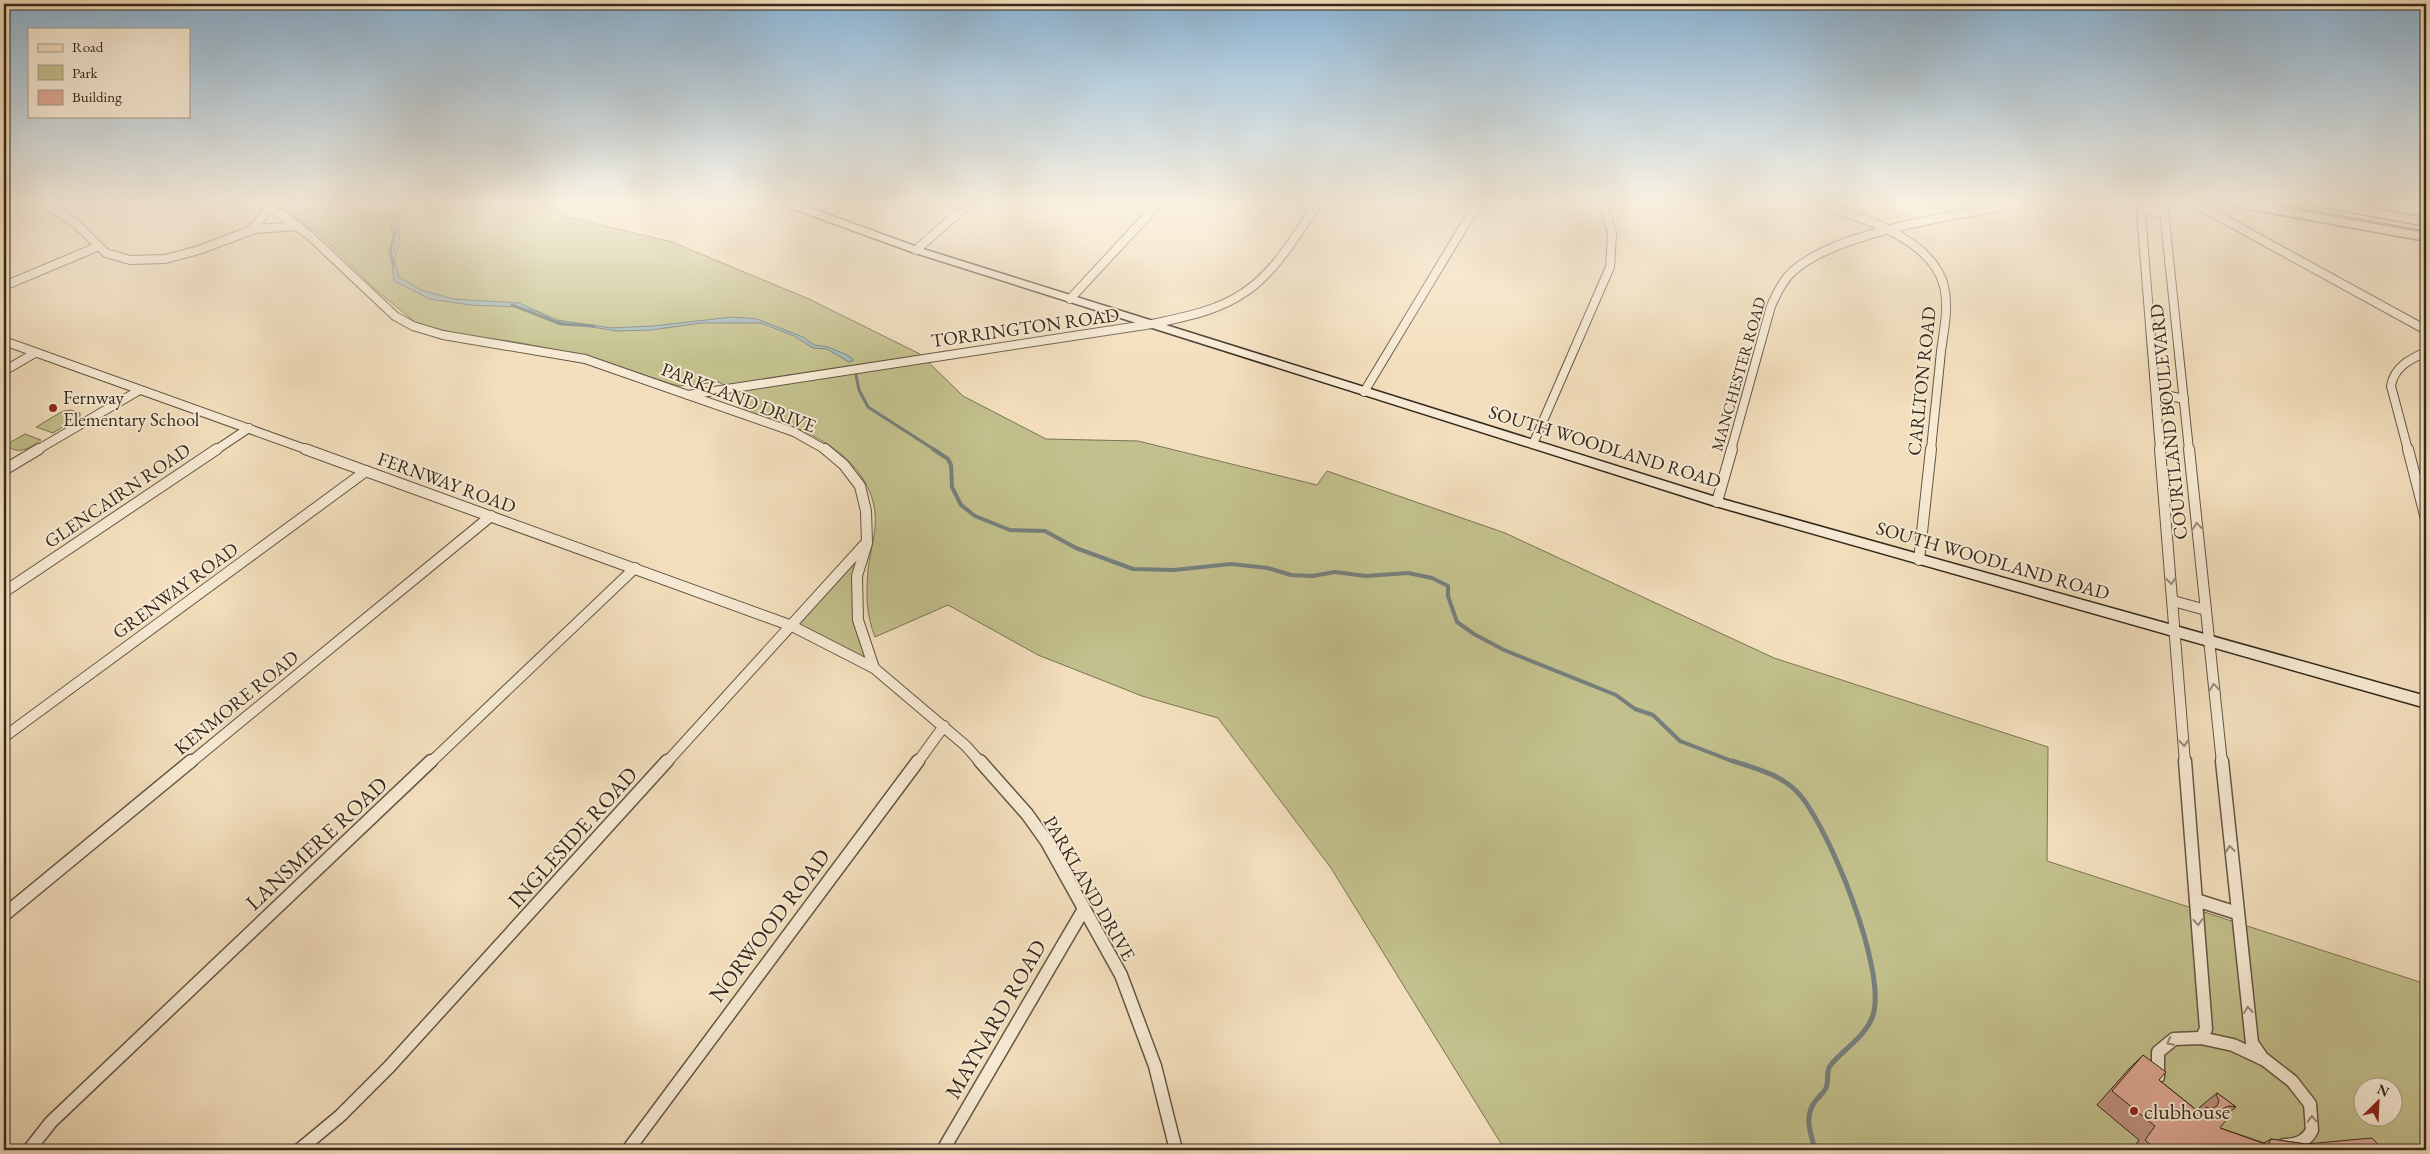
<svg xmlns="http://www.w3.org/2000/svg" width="2430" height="1154" font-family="'EB Garamond',serif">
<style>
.green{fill:#c2c08c;stroke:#7b7454;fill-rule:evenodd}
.water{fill:#a2b9bd;stroke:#767f7d}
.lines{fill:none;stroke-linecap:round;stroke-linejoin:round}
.stream-far2{stroke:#767f7d;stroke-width:3}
.stream-far1{stroke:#767f7d;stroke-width:4}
.stream{stroke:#767f7d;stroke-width:5}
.street-far2-casing{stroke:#645644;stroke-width:10}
.street-far1-casing{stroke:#645644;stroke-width:12}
.street-casing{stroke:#645644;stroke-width:15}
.secondary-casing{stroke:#34281c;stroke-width:3}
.primary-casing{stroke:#34281c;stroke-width:3}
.street-far2{stroke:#f7ead4;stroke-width:8}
.street-far1{stroke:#f7ead4;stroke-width:10}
.street{stroke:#f7ead4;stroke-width:12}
.secondary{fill:#f7ead4;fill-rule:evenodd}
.primary{fill:#f3dfbd;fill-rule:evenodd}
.tram{stroke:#34281c;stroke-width:1}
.wall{fill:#bf9180;stroke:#34281c}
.building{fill:#dea995;stroke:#34281c}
.oneway{stroke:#968978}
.poi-dot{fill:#8f2418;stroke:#f7ead4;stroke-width:2}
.labels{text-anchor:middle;stroke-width:4;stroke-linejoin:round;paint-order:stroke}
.far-street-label{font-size:16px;fill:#34281c;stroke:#f7ead4}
.street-label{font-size:19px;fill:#34281c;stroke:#f7ead4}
.poi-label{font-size:19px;fill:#34281c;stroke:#f7ead4;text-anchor:start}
.near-street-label{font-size:22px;fill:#34281c;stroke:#f7ead4}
.near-poi-label{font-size:22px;fill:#34281c;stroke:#f7ead4;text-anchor:start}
</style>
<rect width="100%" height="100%" fill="#f3dfbd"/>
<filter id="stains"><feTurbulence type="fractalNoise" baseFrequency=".004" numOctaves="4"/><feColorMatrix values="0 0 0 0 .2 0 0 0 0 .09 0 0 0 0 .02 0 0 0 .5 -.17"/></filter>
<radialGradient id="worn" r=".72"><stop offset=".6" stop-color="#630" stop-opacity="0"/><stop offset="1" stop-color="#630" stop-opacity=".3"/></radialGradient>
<g class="green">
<path d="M271 201H544L567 217 672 242 809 299 920 354 963 396 1046 439 1138 441 1317 485 1327 471 1505 533 1774 658 2048 747 2047 861 2426 984V1150H1505L1331 868 1218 718 1142 696 1038 655 948 605 875 637C866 614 866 595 868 570 871 543 881 523 871 495 856 455 815 433 776 421 761 416 746 415 737 400L739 394 719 382 680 386 671 384 592 357 516 342 457 334 416 323 376 290 319 234ZM2362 1086H2392V1116H2362Z"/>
<path d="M71 410 80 413V417L53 433 36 427 63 411Z"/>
<path d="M25 434 41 440C31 447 20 455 9 447V443Z"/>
<path d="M867 543 857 576 858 620 874 668 792 626Z"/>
</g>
<path class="water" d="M384 201H393L397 204 400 244 394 259 399 277 421 290 453 299 519 303 557 320 612 328 653 326 732 317 757 319 803 337 814 345 828 347 847 355 854 360 849 362 827 349 813 348 794 336 761 323H701L651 330 617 331 554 321 539 312 517 307 470 305 430 299 394 281 391 256 396 245C392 241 390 225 393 220L389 208Z"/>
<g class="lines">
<g class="stream-far2">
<path d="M394 265 390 252 395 231"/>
<path d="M512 305 561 324 593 326"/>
<path d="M856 375 859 390 868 407 935 450"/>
</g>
<path class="stream-far1" d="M933 449 948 459 951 465 952 487 961 505 975 516 1010 530 1045 531 1076 548 1133 569 1174 570 1231 564 1268 568 1291 575 1312 576 1335 572 1366 576 1408 573 1432 578 1448 586V596L1457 622 1474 634 1504 650 1616 695 1635 709 1653 715 1680 741 1737 763"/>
<path class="stream" d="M1733 761C1757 769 1783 775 1800 795 1830 831 1887 970 1873 1015 1866 1037 1844 1048 1830 1066 1826 1071 1829 1081 1826 1088 1823 1094 1818 1097 1814 1103 1804 1118 1811 1134 1815 1150"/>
<g class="street-far2-casing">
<g id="street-far2">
<path d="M40 201 75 223 106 253 130 260 165 259 199 250 255 229 298 226"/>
<path d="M262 201 309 235 395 316 413 326 443 335 585 359 794 432 826 450"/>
<path d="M1806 201C1850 213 1931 235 1944 286 1949 307 1944 330 1941 351 1938 384 1934 417 1931 450"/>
<path d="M2140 201 2160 450"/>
<path d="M2163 201 2189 450"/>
<path d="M2191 201 2426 330"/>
<path d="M2141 210 2165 214"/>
<path d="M250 230 263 217 269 205"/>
<path d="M916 250 972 201"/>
<path d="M4 286 97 247"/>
<path d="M1070 299 1161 201"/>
<path d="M4 341 308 450"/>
<path d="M4 371 35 353"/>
<path d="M1364 392 1479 201"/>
<path d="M2156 393 2184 399"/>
<path d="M688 395 1152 324C1184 317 1218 311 1245 292 1277 271 1298 231 1320 201"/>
<path d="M1533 444 1610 267 1612 233 1602 201"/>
<path d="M37 450 138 391"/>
<path d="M216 450 249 428"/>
<path d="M1731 450 1771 306C1777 293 1783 280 1793 271 1840 229 1971 213 2034 201"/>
<path d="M2408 450 2391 386C2394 367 2410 359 2426 352"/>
</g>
</g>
<g class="street-far1-casing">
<g id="street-far1">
<path d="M305 449 792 626 874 668"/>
<path d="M825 449 844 465 860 486 866 511 867 543 857 576 858 620 874 668 966 746 981 763"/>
<path d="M2160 449 2185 763"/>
<path d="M2189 449 2222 763"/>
<path d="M2408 449 2426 519"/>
<path d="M4 470 39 449"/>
<path d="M1717 502 1732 449"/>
<path d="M1919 560 1931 449"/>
<path d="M4 592 217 449"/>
<path d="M2173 601 2206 610"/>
<path d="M4 737 366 471"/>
<path d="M190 763 491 516"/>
<path d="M430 763 635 568"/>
<path d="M666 763 864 545"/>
<path d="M917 763 944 726"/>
</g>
</g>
<g class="street-casing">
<g id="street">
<path d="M980 761 1027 814 1047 842 1121 975 1155 1066 1176 1150"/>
<path d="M2185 761 2206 1029 2202 1037"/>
<path d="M2222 761 2252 1043 2261 1056"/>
<path d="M2196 900 2237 913"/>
<path d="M4 915 191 761"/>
<path d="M2158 1077V1052L2174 1039 2201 1038 2233 1045 2265 1060 2292 1081 2310 1104 2312 1130C2307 1141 2296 1145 2284 1145"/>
<path d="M29 1150 51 1122 431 761"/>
<path d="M299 1150 340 1116 389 1067 667 761"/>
<path d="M628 1150 918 761"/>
<path d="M943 1150 1084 909"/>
</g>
</g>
<g class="secondary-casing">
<path id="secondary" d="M776 201H791L920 248 1722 499 2426 696V708L1712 505 912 252 777 203Z"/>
</g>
<g class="primary-casing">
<g id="primary">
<path d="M2221 201H2245L2426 233V241L2227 205Z"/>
<path d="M2306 201H2330L2426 218V226L2312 205Z"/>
</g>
</g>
<use href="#street-far2" class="street-far2"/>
<use href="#street-far1" class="street-far1"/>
<use href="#street" class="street"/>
<use href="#secondary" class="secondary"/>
<use href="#primary" class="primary"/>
<path class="tram" d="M2262 201 2426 231"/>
</g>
<path class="wall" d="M2143 1055 2159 1080 2199 1112 2200 1111 2199 1109 2200 1107 2217 1093 2236 1107 2224 1117 2220 1128 2264 1143 2271 1139 2306 1144 2383 1150H2132L2139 1140 2097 1105 2128 1070Z"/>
<path class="building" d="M2143 1055 2166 1072 2159 1080 2200 1113 2206 1107 2211 1109 2217 1106 2219 1101 2216 1094 2217 1093 2236 1107 2229 1106 2224 1108 2222 1115 2226 1120 2220 1128 2268 1145 2271 1139 2306 1144 2372 1138 2383 1150H2157L2145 1140 2155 1126 2112 1091Z"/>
<defs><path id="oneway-chevron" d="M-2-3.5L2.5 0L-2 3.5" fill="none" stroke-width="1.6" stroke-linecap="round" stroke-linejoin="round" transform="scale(1.25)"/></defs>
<g class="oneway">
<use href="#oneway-chevron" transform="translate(2197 526) rotate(-96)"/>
<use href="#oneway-chevron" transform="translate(2171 581) rotate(86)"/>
<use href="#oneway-chevron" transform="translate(2214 687) rotate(-96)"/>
<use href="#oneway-chevron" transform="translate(2184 743) rotate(86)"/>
<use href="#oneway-chevron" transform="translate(2230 849) rotate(-96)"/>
<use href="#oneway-chevron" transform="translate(2198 922) rotate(86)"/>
<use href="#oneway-chevron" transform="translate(2248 1010) rotate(-97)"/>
<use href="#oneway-chevron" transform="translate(2170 1042) rotate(153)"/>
<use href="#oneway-chevron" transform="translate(2312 1119) rotate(-92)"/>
</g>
<linearGradient id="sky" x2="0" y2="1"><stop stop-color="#8cb6d7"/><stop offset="0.56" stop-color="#faf1e1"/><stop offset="1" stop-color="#faf1e1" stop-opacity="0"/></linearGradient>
<rect width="2430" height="362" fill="url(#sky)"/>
<g class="poi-dot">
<circle cx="53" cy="408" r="5"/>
<circle cx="2134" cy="1111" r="5"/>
</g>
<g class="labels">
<g class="far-street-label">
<text transform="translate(1738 374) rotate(-74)" y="6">MANCHESTER ROAD</text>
</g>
<g class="street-label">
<text transform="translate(1025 327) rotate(-8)" y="7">TORRINGTON ROAD</text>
<text transform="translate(1921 381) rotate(-84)" y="7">CARLTON ROAD</text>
<text transform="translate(739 397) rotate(21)" y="7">PARKLAND DRIVE</text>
<text transform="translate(2168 422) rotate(-96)" y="7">COURTLAND BOULEVARD</text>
<text transform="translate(1605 446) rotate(17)" y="7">SOUTH WOODLAND ROAD</text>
<text transform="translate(447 482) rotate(20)" y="7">FERNWAY ROAD</text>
<text transform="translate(117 495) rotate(-34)" y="7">GLENCAIRN ROAD</text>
<text transform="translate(1993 560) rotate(16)" y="7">SOUTH WOODLAND ROAD</text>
<text transform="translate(175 590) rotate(-36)" y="7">GRENWAY ROAD</text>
<text transform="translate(236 702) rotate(-39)" y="7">KENMORE ROAD</text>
<text transform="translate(1090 888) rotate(60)" y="7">PARKLAND DRIVE</text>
</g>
<g class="poi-label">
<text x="63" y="404">Fernway<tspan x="63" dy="22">Elementary School</tspan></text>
</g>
<g class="near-street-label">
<text transform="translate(572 837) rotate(-48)" y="8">INGLESIDE ROAD</text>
<text transform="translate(316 843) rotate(-43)" y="8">LANSMERE ROAD</text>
<text transform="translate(769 925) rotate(-53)" y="8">NORWOOD ROAD</text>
<text transform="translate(995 1019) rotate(-60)" y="8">MAYNARD ROAD</text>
</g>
<g class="near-poi-label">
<text x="2144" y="1119">clubhouse</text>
</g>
</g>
<rect width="2430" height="1154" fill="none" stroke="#f3dfbd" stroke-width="20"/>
<rect x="5" y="5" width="2420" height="1144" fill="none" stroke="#34281c" stroke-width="2.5"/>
<rect x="10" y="10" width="2410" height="1134" fill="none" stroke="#34281c"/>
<rect x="28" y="28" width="162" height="90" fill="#f7ead4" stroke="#a99c8a"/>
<rect x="38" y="44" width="25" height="8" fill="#f3dfbd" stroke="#a99c8a"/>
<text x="72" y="52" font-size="15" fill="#34281c">Road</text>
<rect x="38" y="65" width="25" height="15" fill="#c2c08c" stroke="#a99c8a"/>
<text x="72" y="78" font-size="15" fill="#34281c">Park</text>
<rect x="38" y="90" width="25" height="15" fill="#dea995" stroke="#a99c8a"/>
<text x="72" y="102" font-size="15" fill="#34281c">Building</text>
<g transform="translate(2378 1102) rotate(24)"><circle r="24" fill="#f7ead4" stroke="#a99c8a"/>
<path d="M0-4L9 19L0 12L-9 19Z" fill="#8f2418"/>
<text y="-8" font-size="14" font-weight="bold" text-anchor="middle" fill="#34281c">N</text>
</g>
<rect width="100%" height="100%" filter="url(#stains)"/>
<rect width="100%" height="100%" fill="url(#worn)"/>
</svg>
